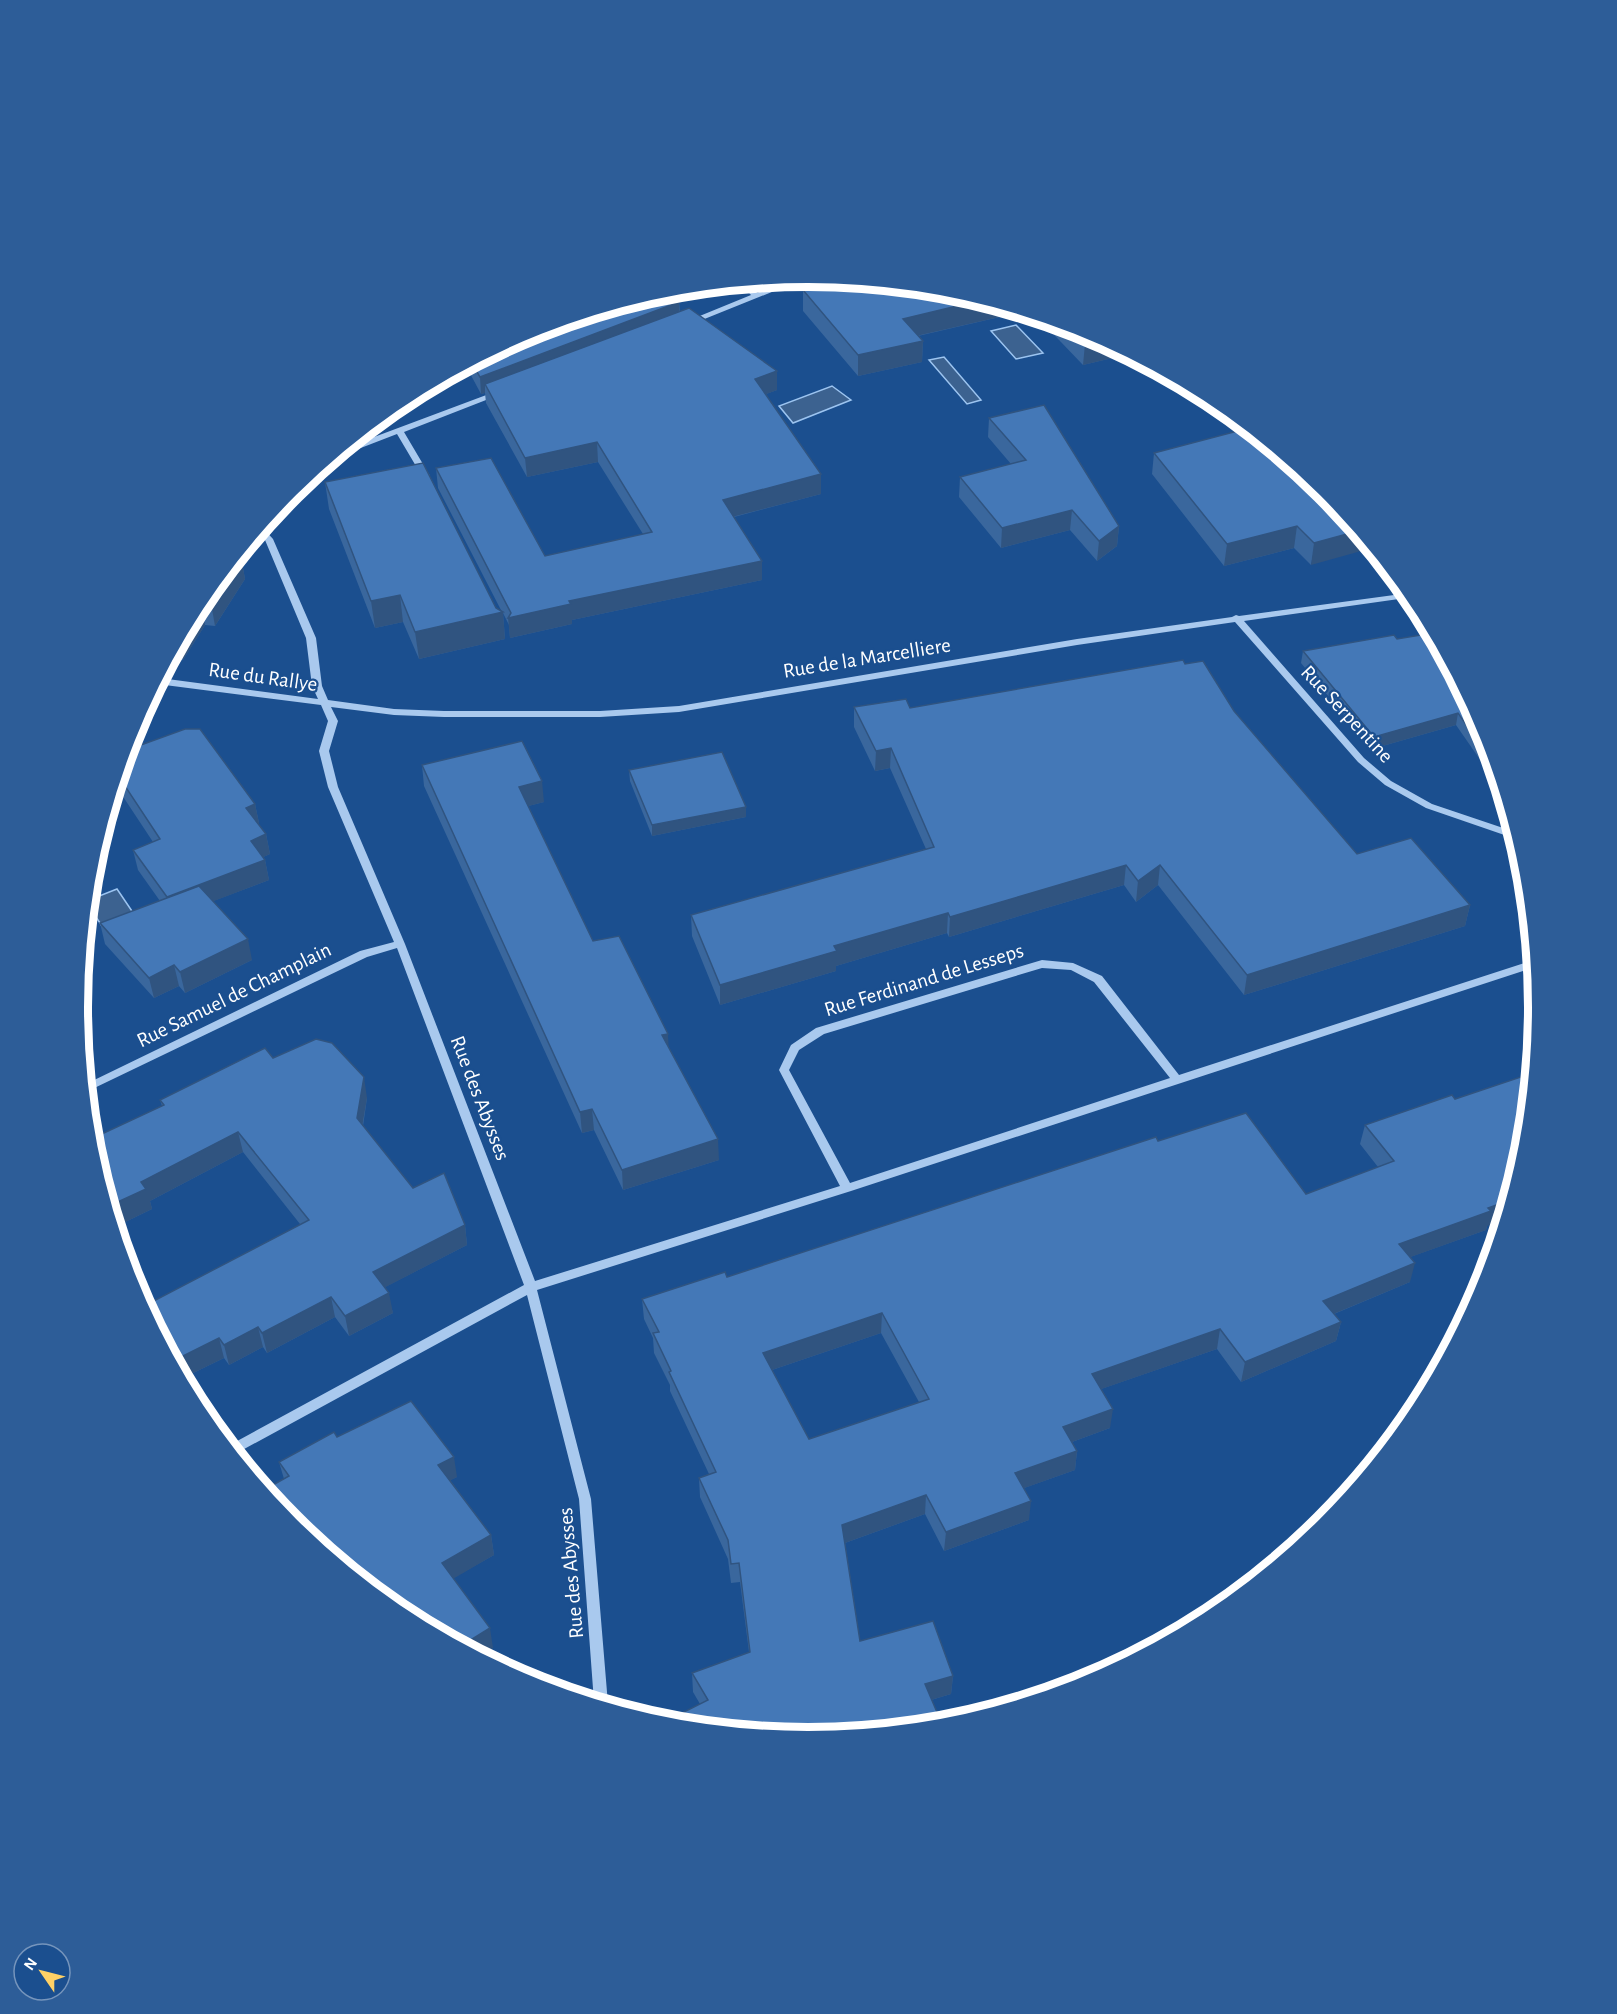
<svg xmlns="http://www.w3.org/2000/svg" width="1617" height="2014" font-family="'Alegreya Sans',sans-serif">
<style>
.water{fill:#3c6290;stroke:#9cc4f0;stroke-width:1.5}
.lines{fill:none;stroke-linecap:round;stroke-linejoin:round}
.minor{fill:#a9c9ee;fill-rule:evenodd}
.wall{fill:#3a679d;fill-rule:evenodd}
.shaded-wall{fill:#305480}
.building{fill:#4478b7;stroke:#305480;stroke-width:1.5;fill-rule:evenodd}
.labels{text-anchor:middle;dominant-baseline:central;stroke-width:4.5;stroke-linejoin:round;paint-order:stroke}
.street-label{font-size:21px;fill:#fff;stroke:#1b4f8f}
.rim{fill:none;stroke:#fff;stroke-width:8}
</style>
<rect width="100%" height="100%" fill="#1b4f8f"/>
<g class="water">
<path d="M1016,325L1043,353L1016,359L991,331Z"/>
<path d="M944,357L981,400L967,404L929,360Z"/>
<path d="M832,386L851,400L793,423L779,406Z"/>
<path d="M117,889L140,923L108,935L88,905L89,900Z"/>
</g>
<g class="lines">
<g class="minor">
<path d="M809,277L692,324H686L685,322L751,295L740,283L748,282L757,293L796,278Z"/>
<path d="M497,391H500L504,393L404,432L430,476L429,478H423L397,434L340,456H334L342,449Z"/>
<path d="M262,527L273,539L316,638L322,686L328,700L394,709L444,711H600L679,706L1077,639L1232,617L1236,615L1239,616L1409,593L1413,597L1244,621L1364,758L1391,781L1432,804L1515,832L1516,839L1426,808L1385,785L1358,762L1235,622L1077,645L679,712L600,717H444L394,715L331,707L338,721L329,751L338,787L405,944L535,1281L840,1186L779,1070L791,1045L816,1028L1042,960L1073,963L1102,976L1179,1075L1534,960L1535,967L851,1191L537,1290L591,1499L608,1704L607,1706L594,1702L579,1499L527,1295L235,1454L228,1446L524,1285L397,948L367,957L86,1092V1084L360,951L394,942L328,787L319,751L328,721L321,705L157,684L160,678L318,699L312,686L306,638L265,540L258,532ZM1042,968L1071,970L1094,982L1170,1078L850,1183L789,1070L799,1050L824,1034Z"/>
</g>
</g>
<g class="wall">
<path d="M803,290L951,291L1021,312L918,336L923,341L922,362L858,376L803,311Z"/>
<path d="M679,302L680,311L777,390L766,394L821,494L734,517L762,561V580L572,620V624L510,638L509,625L503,613L505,639L419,659L403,622L375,628L329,509L325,482L502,612L438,488L436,468L545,556L643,534L598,462L527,477L486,403L485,393L481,394L466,366L529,332Z"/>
<path d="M1037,317L1088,332L1129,354L1083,365Z"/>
<path d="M989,418L1119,526L1117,546L1097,561L1070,530L1001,548L959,497L960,477L1011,464L988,437Z"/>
<path d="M1154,453L1325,491L1311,565L1294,548L1224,566L1152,474Z"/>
<path d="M242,562L245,579L215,626L205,625L183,660L171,658L201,601Z"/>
<path d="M1397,639L1484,728L1501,787H1499L1456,725L1372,749L1301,663L1303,651Z"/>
<path d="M1185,664L1234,711L1357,854L1470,905L1465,926L1244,995L1158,885L1136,902L1124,885L949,937L947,933L836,966V971L720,1005L692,936L691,915L926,849L890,768L875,771L854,727V707L910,708Z"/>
<path d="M127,750L255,804L259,823L258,824L266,834L270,854L263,857L265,860L269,880L213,901L252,960L185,993L179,986L154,998L105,944L100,923L160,901L138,870L133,850L153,842L116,786Z"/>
<path d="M422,765L544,802L528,806L593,941L668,1034V1046L719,1160L623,1190L594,1130L582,1133L424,786Z"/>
<path d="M629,770L746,817L652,836L630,781Z"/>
<path d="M273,1058L367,1098L363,1126L413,1188L465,1225L467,1245L385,1287L393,1313L349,1336L335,1317L267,1353L263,1347L229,1365L224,1358L183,1378L300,1224L243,1152L150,1201L152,1209L115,1227L162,1106L160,1100Z"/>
<path d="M1365,1125L1487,1226L1486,1230L1410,1257V1282L1334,1314L1341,1322L1336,1341L1241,1382L1217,1349L1101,1389L1110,1428L1072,1442L1077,1451L1075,1470L1024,1488L1029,1520L944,1551L925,1514L845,1543L860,1641L953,1676L951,1694L808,1737L669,1724L668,1720L700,1704L693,1692L692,1673L749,1652L740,1582L731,1583L728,1559L700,1497L699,1478L709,1474L670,1391V1385L654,1353L653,1338L644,1319L642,1299L727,1277L1158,1141L1306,1194L1378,1167L1360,1144ZM881,1333L919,1402L809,1439L772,1370Z"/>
<path d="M337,1437L457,1477L450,1480L491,1535L494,1555L453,1578L493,1648L284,1479L279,1462Z"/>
<path d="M1340,1505L1326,1523L1328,1511Z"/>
</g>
<g class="shaded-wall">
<path d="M982,300L1021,312L903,339V319Z"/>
<path d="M679,302L680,319L485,384V393L481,394L480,377Z"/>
<path d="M1103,340L1129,354L1083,365L1085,344Z"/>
<path d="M923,341L922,362L858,376V355Z"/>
<path d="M777,371V390L756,398L755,379Z"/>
<path d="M597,442L598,462L527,477L525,458Z"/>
<path d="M821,474V494L724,519L723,500Z"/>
<path d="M1072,510L1070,530L1001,548L1002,528Z"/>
<path d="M1119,526L1117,546L1097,561L1099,541Z"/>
<path d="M1297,526L1294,548L1224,566L1227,544Z"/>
<path d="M1358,531L1372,548L1311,565L1314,543Z"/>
<path d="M762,561V580L572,620V624L510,638L508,618L569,601Z"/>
<path d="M242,562L245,579L215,626L212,609Z"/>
<path d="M400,595L403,622L375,628L371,601Z"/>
<path d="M202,608L205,625L183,660L180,643Z"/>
<path d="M503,612L505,639L419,659L415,632Z"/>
<path d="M1458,713L1456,725L1372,749L1374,737Z"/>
<path d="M891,748L890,768L875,771L876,751Z"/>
<path d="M542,781L544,802L521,808L519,787Z"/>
<path d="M255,804L259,823L250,827L246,808Z"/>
<path d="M746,807V817L652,836V825Z"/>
<path d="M266,834L270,854L255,861L251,841Z"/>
<path d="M265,860L269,880L172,917L167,897Z"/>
<path d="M1126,865L1124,885L949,937L950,917Z"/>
<path d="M1160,865L1158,885L1136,902L1138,881Z"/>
<path d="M1470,905L1465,926L1244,995L1247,975Z"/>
<path d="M948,913L947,933L836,966V971L720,1005V985L834,946Z"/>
<path d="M248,939L252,960L185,993L180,972Z"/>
<path d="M174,965L179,986L154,998L149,978Z"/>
<path d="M668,1034L669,1054L662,1035Z"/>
<path d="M364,1077L367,1098L360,1139L357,1118Z"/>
<path d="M592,1109L594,1130L582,1133L580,1112Z"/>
<path d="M238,1132L243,1152L150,1201L152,1209L115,1227L109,1206L141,1182Z"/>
<path d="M718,1139L719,1160L623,1190L622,1170Z"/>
<path d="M1510,1200L1504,1220L1487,1226L1486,1230L1394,1263L1399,1244L1488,1208Z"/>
<path d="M465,1225L467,1245L376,1292L373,1272Z"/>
<path d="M1415,1263L1410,1282L1319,1320L1323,1301Z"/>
<path d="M389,1293L393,1313L349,1336L345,1316Z"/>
<path d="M331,1297L335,1317L267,1353L262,1333Z"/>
<path d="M882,1313L881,1333L763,1373V1353Z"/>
<path d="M1341,1322L1336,1341L1241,1382L1245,1362Z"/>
<path d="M258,1327L263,1347L229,1365L224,1345Z"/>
<path d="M1220,1329L1217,1349L1090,1393L1092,1374Z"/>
<path d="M219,1338L224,1358L183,1378L173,1361Z"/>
<path d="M1113,1409L1110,1428L1061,1446L1063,1427Z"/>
<path d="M1077,1451L1075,1470L1013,1492L1015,1473Z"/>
<path d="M454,1457L457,1477L442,1485L438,1465Z"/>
<path d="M926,1495L925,1514L842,1544V1525Z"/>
<path d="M1031,1501L1029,1520L944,1551L946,1532Z"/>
<path d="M491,1535L494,1555L446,1583L442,1563Z"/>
<path d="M490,1628L493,1648L480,1656L461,1646Z"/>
<path d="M953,1676L951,1694L924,1702L925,1684Z"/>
</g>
<g class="building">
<path d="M848,280L951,291L982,300L903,319L923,341L858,355L803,290Z"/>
<path d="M664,291L679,302L480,377L472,363L529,332Z"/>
<path d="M689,308L777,371L755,379L821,474L723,500L762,561L569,601L571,604L508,618L511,613L436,468L491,458L545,556L652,532L597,442L525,458L485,384Z"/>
<path d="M1067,326L1088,332L1103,340L1085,344Z"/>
<path d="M1044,405L1119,526L1099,541L1072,510L1002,528L960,477L1026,460L989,418Z"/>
<path d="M1249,428L1325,491L1358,531L1314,543L1297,526L1227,544L1154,453Z"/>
<path d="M423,463L496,608L503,612L415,632L400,595L371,601L325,482Z"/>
<path d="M234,561L242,562L212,609L202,608L180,643H179L201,601Z"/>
<path d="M1433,633L1484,728L1494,764L1458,713L1374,737L1303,651L1394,635L1397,639Z"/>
<path d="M1183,660L1185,664L1203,661L1234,711L1357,854L1411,838L1470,905L1247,975L1160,865L1138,881L1126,865L950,917L948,913L834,946L837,951L720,985L691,915L934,847L891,748L876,751L854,707L906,699L910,708Z"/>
<path d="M185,729H200L255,804L246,808L266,834L251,841L265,860L167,897L133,850L160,839L119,777L127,750Z"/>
<path d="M522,741L542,781L519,787L593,941L619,936L668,1034L662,1035L718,1139L622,1170L592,1109L580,1112L422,765Z"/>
<path d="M722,752L746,807L652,825L629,770Z"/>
<path d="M199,886L248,939L180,972L174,965L149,978L100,923Z"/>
<path d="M316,1039L332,1043L364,1077L357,1118L413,1188L444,1173L465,1225L373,1272L389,1293L345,1316L331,1297L262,1333L258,1327L224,1345L219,1338L173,1361L144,1306L309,1220L238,1132L141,1182L146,1189L109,1206L92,1149L91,1139L164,1105L160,1100L265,1048L273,1058Z"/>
<path d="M1533,1073L1525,1150L1510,1200L1488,1208L1491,1211L1399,1244L1415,1263L1323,1301L1341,1322L1245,1362L1220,1329L1092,1374L1113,1409L1063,1427L1077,1451L1015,1473L1031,1501L946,1532L926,1495L842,1525L860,1641L933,1621L953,1676L925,1684L942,1724L808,1737L670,1724L668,1720L708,1700L692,1673L750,1652L739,1563L731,1564L728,1540L699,1478L716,1472L669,1372L671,1371L653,1333L659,1332L642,1299L725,1272L727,1277L1156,1137L1158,1141L1246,1113L1306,1194L1394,1161L1365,1125L1452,1095L1455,1099ZM882,1313L929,1399L809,1439L763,1353Z"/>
<path d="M411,1401L454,1457L438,1465L491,1535L442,1563L490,1628L461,1646L402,1614L292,1523L264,1490L289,1476L279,1462L334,1432L337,1437Z"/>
<path d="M1340,1505L1332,1515L1328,1511Z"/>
</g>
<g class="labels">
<g class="street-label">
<text transform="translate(867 658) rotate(-9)">Rue de la Marcelliere</text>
<text transform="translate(263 677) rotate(8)">Rue du Rallye</text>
<text transform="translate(1347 714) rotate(47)">Rue Serpentine</text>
<text transform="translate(924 980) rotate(-17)">Rue Ferdinand de Lesseps</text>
<text transform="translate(234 995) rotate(-26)">Rue Samuel de Champlain</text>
<text transform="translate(480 1098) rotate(69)">Rue des Abysses</text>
<text transform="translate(571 1573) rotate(-95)">Rue des Abysses</text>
</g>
</g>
<path d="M0 0H1617V2014H0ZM88 1007a720 720 0 1 1 1440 0a720 720 0 1 1-1440 0Z" fill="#2d5d98" fill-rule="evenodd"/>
<path class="rim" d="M88 1007a720 720 0 1 1 1440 0a720 720 0 1 1-1440 0Z"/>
<g transform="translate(42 1972) rotate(305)"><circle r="28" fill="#1b4f8f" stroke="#7695bc" stroke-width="1.5"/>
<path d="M0-4.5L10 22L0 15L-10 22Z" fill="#ffd166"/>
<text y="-9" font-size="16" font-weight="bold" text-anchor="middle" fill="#ffffff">N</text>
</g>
</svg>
